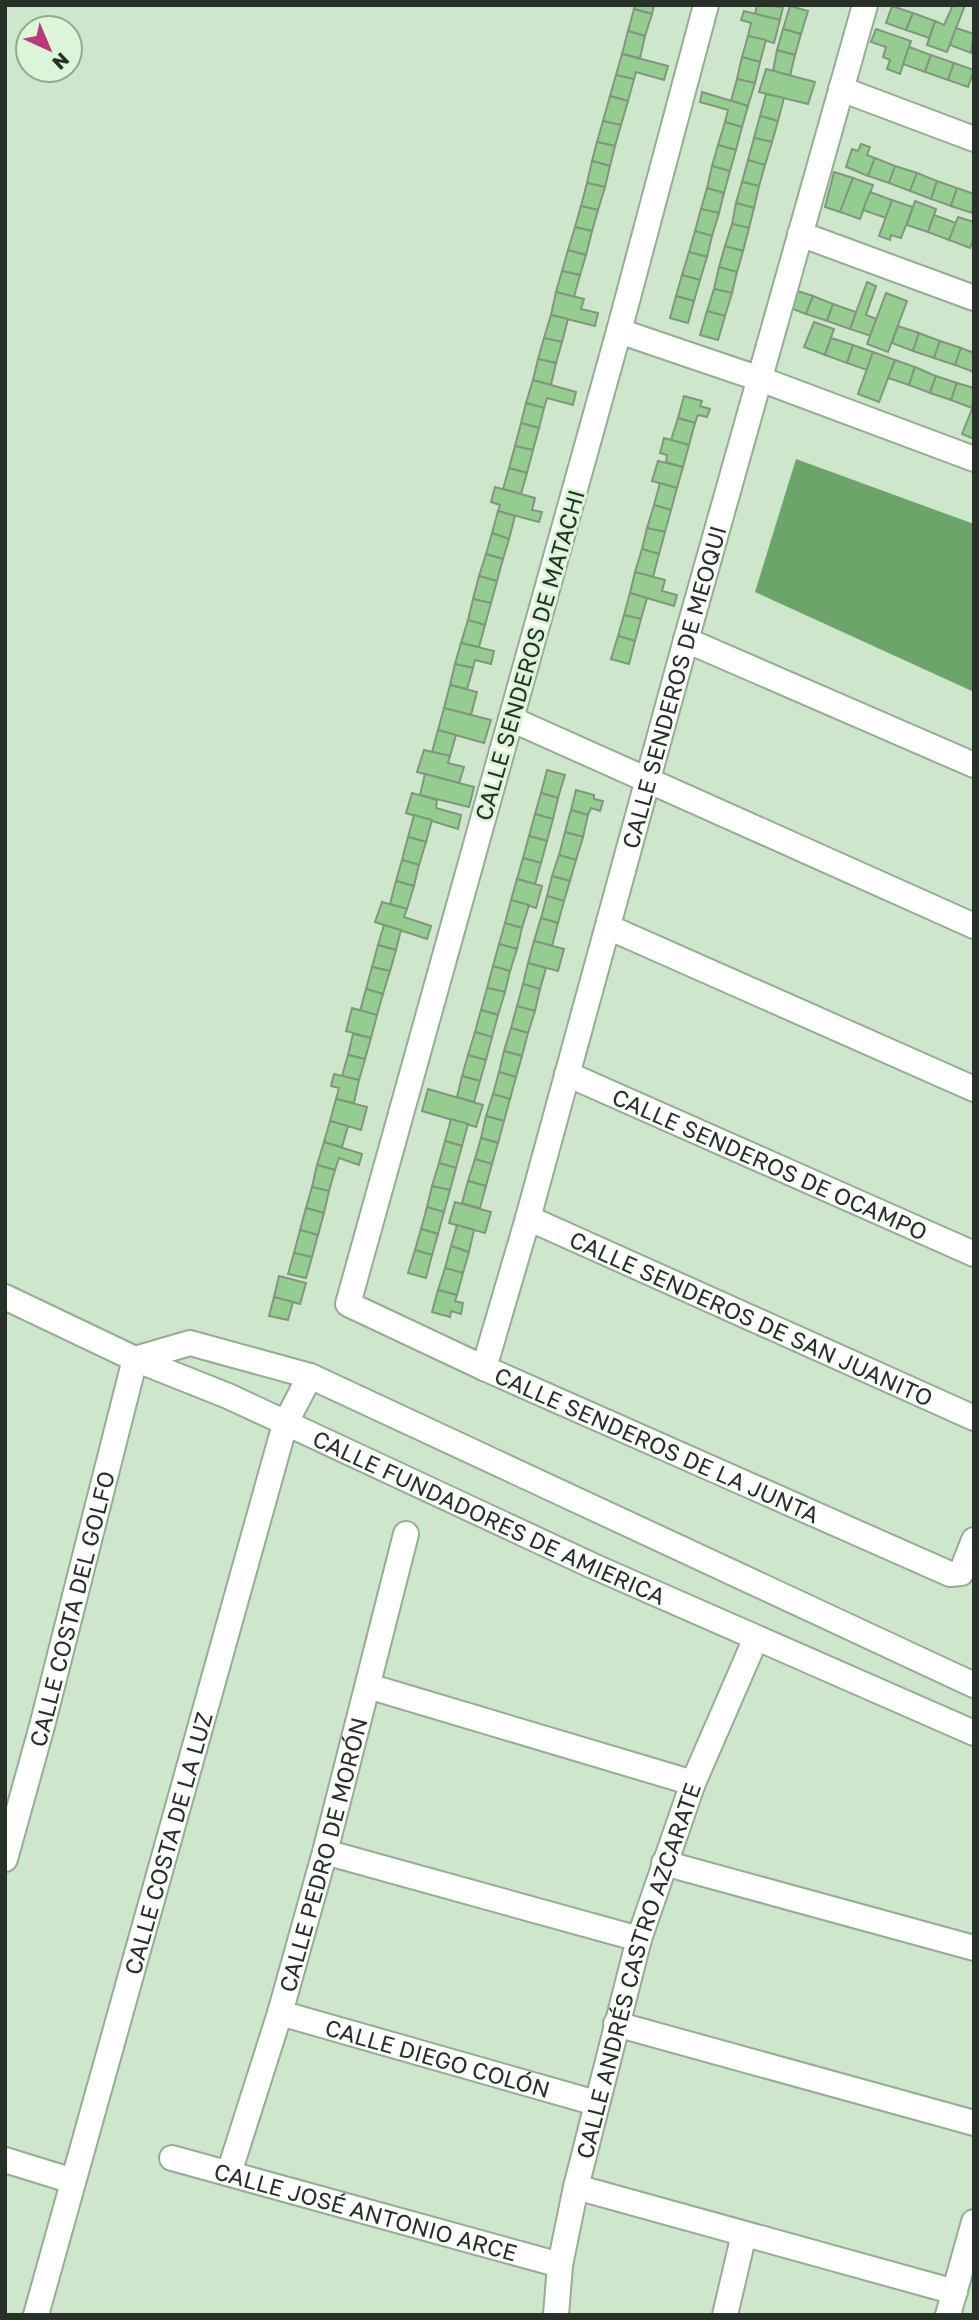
<svg xmlns="http://www.w3.org/2000/svg" width="979" height="2320" font-family="'Golos Text',sans-serif">
<style>
.water{fill:#6da46a}
.building{fill:#95cd91;stroke:#80977e;stroke-width:2}
.lines{fill:none;stroke-linecap:round;stroke-linejoin:round}
.street-casing{stroke:#95ad93;stroke-width:28}
.street{stroke:#fff;stroke-width:24}
.labels{text-anchor:middle;dominant-baseline:central;stroke-width:6;stroke-linejoin:round;paint-order:stroke}
.street-label{font-size:23px;fill:#283127;stroke:#dbf5d9}
</style>
<rect width="100%" height="100%" fill="#cee7cc"/>
<path class="water" d="M796,459L974,524V692L755,592Z"/>
<g class="building">
<path d="M635,5H654L652,14L634,9Z"/>
<path d="M757,5L783,7L780,20L755,14Z"/>
<path d="M953,5H965L947,52L927,45L935,21L944,25Z"/>
<path d="M790,6L808,11L801,34L783,29Z"/>
<path d="M892,6L913,13L906,30L886,23Z"/>
<path d="M634,9L652,14L645,36L628,31Z"/>
<path d="M744,11L780,20L774,43L748,36L751,23L741,20Z"/>
<path d="M913,13L935,21L929,38L906,30Z"/>
<path d="M956,28L974,34L971,53L950,45Z"/>
<path d="M783,29L801,34L795,55L777,50Z"/>
<path d="M876,29L911,41L900,74L887,69L890,60L883,57L886,47L871,42Z"/>
<path d="M628,31L645,36L640,58L622,54Z"/>
<path d="M748,36L766,40L760,62L742,57Z"/>
<path d="M909,47L931,55L925,72L903,64Z"/>
<path d="M777,50L795,55L790,76L773,71Z"/>
<path d="M622,54L668,66L664,80L636,72L634,79L616,75Z"/>
<path d="M931,55L954,63L948,80L925,72Z"/>
<path d="M742,57L760,62L755,83L737,79Z"/>
<path d="M954,63L974,70L968,87L948,80Z"/>
<path d="M766,69L815,82L808,104L759,92Z"/>
<path d="M616,75L634,79L628,101L610,96Z"/>
<path d="M737,79L755,83L748,106L731,101Z"/>
<path d="M702,92L748,106L742,127L725,122L728,110L700,102Z"/>
<path d="M766,94L784,98L778,121L760,116Z"/>
<path d="M610,96L628,101L621,125L603,121Z"/>
<path d="M760,116L778,121L772,142L754,138Z"/>
<path d="M603,121L621,125L615,146L597,142Z"/>
<path d="M725,122L742,127L736,150L718,145Z"/>
<path d="M754,138L772,142L765,165L748,160Z"/>
<path d="M597,142L615,146L610,166L592,161Z"/>
<path d="M861,144L870,147L867,155L875,158L868,176L846,167L852,149L858,151Z"/>
<path d="M718,145L736,150L730,171L712,166Z"/>
<path d="M875,158L895,166L889,183L868,176Z"/>
<path d="M748,160L765,165L759,186L742,182Z"/>
<path d="M592,161L610,166L605,187L587,183Z"/>
<path d="M712,166L730,171L724,193L707,188Z"/>
<path d="M895,166L917,173L910,191L889,183Z"/>
<path d="M834,172L853,178L840,212L825,207Z"/>
<path d="M917,173L937,181L931,199L910,191Z"/>
<path d="M853,178L873,185L860,219L840,212Z"/>
<path d="M937,181L957,188L951,206L931,199Z"/>
<path d="M742,182L759,186L754,208L736,203Z"/>
<path d="M587,183L605,187L598,210L581,206Z"/>
<path d="M707,188L724,193L719,213L701,209Z"/>
<path d="M957,188L974,194L972,213L951,206Z"/>
<path d="M870,192L892,200L886,218L863,210Z"/>
<path d="M892,200L913,207L901,238L891,235L890,240L879,236Z"/>
<path d="M915,201L936,209L928,232L907,225Z"/>
<path d="M736,203L754,208L749,228L732,224Z"/>
<path d="M581,206L598,210L592,231L575,227Z"/>
<path d="M701,209L719,213L712,236L695,231Z"/>
<path d="M934,215L956,223L949,240L928,232Z"/>
<path d="M958,217L974,222V238L970,248L949,240Z"/>
<path d="M732,224L749,228L743,251L725,246Z"/>
<path d="M575,227L592,231L586,255L568,250Z"/>
<path d="M695,231L712,236L707,257L689,252Z"/>
<path d="M725,246L743,251L737,272L719,267Z"/>
<path d="M568,250L586,255L580,275L562,271Z"/>
<path d="M689,252L707,257L700,280L682,275Z"/>
<path d="M719,267L737,272L732,293L714,289Z"/>
<path d="M562,271L580,275L574,297L556,292Z"/>
<path d="M682,275L700,280L694,301L676,296Z"/>
<path d="M867,282L876,286L866,315L877,319L871,336L850,329Z"/>
<path d="M714,289L732,293L725,316L707,311Z"/>
<path d="M791,289L813,296L806,314L785,306Z"/>
<path d="M556,292L584,299L581,309L598,313L595,326L551,315Z"/>
<path d="M886,293L907,301L888,352L867,344Z"/>
<path d="M676,296L694,301L688,323L670,318Z"/>
<path d="M813,296L833,304L827,321L806,314Z"/>
<path d="M833,304L856,312L850,329L827,321Z"/>
<path d="M707,311L725,316L718,340L700,335Z"/>
<path d="M551,315L568,319L562,342L544,338Z"/>
<path d="M814,322L834,329L825,355L804,347Z"/>
<path d="M898,326L919,333L913,351L892,343Z"/>
<path d="M919,333L940,341L934,358L913,351Z"/>
<path d="M544,338L562,342L556,363L538,359Z"/>
<path d="M831,338L853,345L847,363L825,355Z"/>
<path d="M940,341L961,348L955,365L934,358Z"/>
<path d="M853,345L873,352L867,370L847,363Z"/>
<path d="M961,348L974,353V372L955,365Z"/>
<path d="M873,352L895,360L879,402L858,394Z"/>
<path d="M538,359L556,363L551,385L533,380Z"/>
<path d="M895,360L915,367L909,385L888,378Z"/>
<path d="M915,367L936,376L930,393L909,385Z"/>
<path d="M936,376L957,383L951,400L930,393Z"/>
<path d="M533,380L576,392L573,405L547,398L544,408L526,403Z"/>
<path d="M957,383L974,388L972,408L951,400Z"/>
<path d="M684,396L702,401L700,406L710,409L707,417L698,415L695,423L678,418Z"/>
<path d="M526,403L544,408L539,428L521,423Z"/>
<path d="M974,404V439L962,434Z"/>
<path d="M678,418L695,423L689,445L671,440Z"/>
<path d="M521,423L539,428L533,450L515,446Z"/>
<path d="M664,438L689,445L683,467L666,462L667,455L660,453Z"/>
<path d="M515,446L533,450L527,473L509,468Z"/>
<path d="M658,461L683,467L677,488L652,481Z"/>
<path d="M509,468L527,473L521,494L503,489Z"/>
<path d="M660,483L677,488L671,510L654,505Z"/>
<path d="M495,487L535,498L532,510L542,512L539,522L498,511L500,505L491,502Z"/>
<path d="M654,505L671,510L665,532L647,528Z"/>
<path d="M498,511L515,516L509,539L492,533Z"/>
<path d="M647,528L665,532L659,554L642,549Z"/>
<path d="M492,533L509,539L503,559L486,554Z"/>
<path d="M642,549L659,554L653,577L635,572Z"/>
<path d="M486,554L503,559L497,581L479,576Z"/>
<path d="M635,572L665,580L662,591L677,595L674,606L630,593Z"/>
<path d="M479,576L497,581L491,603L473,599Z"/>
<path d="M630,593L647,598L641,619L624,615Z"/>
<path d="M473,599L491,603L485,625L468,620Z"/>
<path d="M624,615L641,619L635,641L618,636Z"/>
<path d="M468,620L485,625L479,647L461,643Z"/>
<path d="M618,636L635,641L629,664L611,659Z"/>
<path d="M461,643L494,651L491,664L475,660L473,668L455,664Z"/>
<path d="M455,664L473,668L467,689L450,685Z"/>
<path d="M450,685L477,692L471,715L444,708Z"/>
<path d="M444,708L491,720L484,743L438,730Z"/>
<path d="M438,730L456,735L450,756L432,752Z"/>
<path d="M424,750L450,756L448,763L464,767L459,783L417,772Z"/>
<path d="M547,770L565,775L558,798L541,793Z"/>
<path d="M425,774L474,787L469,807L420,795Z"/>
<path d="M576,790L594,795V799L603,801L600,811L591,808L588,815L571,810Z"/>
<path d="M412,793L437,800L436,808L461,815L458,829L406,813Z"/>
<path d="M541,793L558,798L553,819L535,814Z"/>
<path d="M571,810L588,815L583,837L565,832Z"/>
<path d="M535,814L553,819L547,841L529,836Z"/>
<path d="M414,815L432,820L426,842L408,837Z"/>
<path d="M565,832L583,837L576,860L559,855Z"/>
<path d="M529,836L547,841L541,863L523,858Z"/>
<path d="M408,837L426,842L419,865L402,860Z"/>
<path d="M559,855L576,860L570,881L552,876Z"/>
<path d="M523,858L541,863L535,884L517,879Z"/>
<path d="M402,860L419,865L414,886L396,881Z"/>
<path d="M552,876L570,881L564,901L547,896Z"/>
<path d="M517,879L542,886L536,908L511,900Z"/>
<path d="M396,881L414,886L407,909L390,904Z"/>
<path d="M547,896L564,901L558,923L541,918Z"/>
<path d="M511,900L529,905L522,928L505,923Z"/>
<path d="M382,902L407,909L404,917L431,926L427,939L375,922Z"/>
<path d="M541,918L558,923L552,946L534,941Z"/>
<path d="M505,923L522,928L517,949L499,944Z"/>
<path d="M384,925L401,930L396,950L378,945Z"/>
<path d="M534,941L564,949L558,971L528,963Z"/>
<path d="M499,944L517,949L510,971L493,966Z"/>
<path d="M378,945L396,950L390,971L372,967Z"/>
<path d="M528,963L546,968L540,989L523,984Z"/>
<path d="M493,966L510,971L505,992L487,988Z"/>
<path d="M372,967L390,971L383,994L366,989Z"/>
<path d="M523,984L540,989L535,1011L517,1006Z"/>
<path d="M487,988L505,992L498,1015L481,1010Z"/>
<path d="M366,989L383,994L377,1015L360,1011Z"/>
<path d="M517,1006L535,1011L528,1033L511,1028Z"/>
<path d="M352,1008L377,1015L371,1038L346,1031Z"/>
<path d="M481,1010L498,1015L492,1037L475,1032Z"/>
<path d="M511,1028L528,1033L522,1056L504,1051Z"/>
<path d="M475,1032L492,1037L486,1060L468,1055Z"/>
<path d="M353,1034L371,1038L365,1059L348,1055Z"/>
<path d="M504,1051L522,1056L516,1077L499,1072Z"/>
<path d="M348,1055L365,1059L359,1080L342,1076Z"/>
<path d="M468,1055L486,1060L480,1081L462,1076Z"/>
<path d="M499,1072L516,1077L510,1099L493,1094Z"/>
<path d="M334,1074L359,1080L354,1103L336,1099L339,1088L331,1086Z"/>
<path d="M462,1076L480,1081L474,1102L457,1097Z"/>
<path d="M428,1089L483,1105L476,1127L422,1111Z"/>
<path d="M493,1094L510,1099L504,1121L486,1116Z"/>
<path d="M336,1099L367,1107L361,1130L330,1121Z"/>
<path d="M486,1116L504,1121L498,1143L481,1138Z"/>
<path d="M451,1119L468,1124L462,1146L445,1141Z"/>
<path d="M330,1121L348,1126L342,1147L324,1142Z"/>
<path d="M481,1138L498,1143L492,1164L475,1159Z"/>
<path d="M445,1141L462,1146L456,1168L439,1163Z"/>
<path d="M324,1142L362,1154L359,1165L339,1158L335,1170L317,1165Z"/>
<path d="M475,1159L492,1164L486,1186L468,1181Z"/>
<path d="M439,1163L456,1168L450,1190L432,1186Z"/>
<path d="M317,1165L335,1170L329,1191L312,1187Z"/>
<path d="M468,1181L486,1186L480,1208L462,1203Z"/>
<path d="M432,1186L450,1190L444,1212L427,1207Z"/>
<path d="M312,1187L329,1191L324,1213L306,1208Z"/>
<path d="M455,1202L491,1212L485,1233L449,1223Z"/>
<path d="M427,1207L444,1212L438,1234L421,1229Z"/>
<path d="M306,1208L324,1213L318,1235L300,1230Z"/>
<path d="M457,1225L474,1230L469,1252L451,1246Z"/>
<path d="M421,1229L438,1234L432,1255L415,1250Z"/>
<path d="M300,1230L318,1235L312,1257L294,1253Z"/>
<path d="M451,1246L469,1252L463,1273L445,1268Z"/>
<path d="M415,1250L432,1255L426,1278L408,1273Z"/>
<path d="M294,1253L312,1257L306,1278L288,1274Z"/>
<path d="M445,1268L463,1273L457,1295L438,1290Z"/>
<path d="M279,1276L306,1283L300,1304L274,1297Z"/>
<path d="M438,1290L457,1295L455,1301L463,1303L461,1314L451,1311L450,1317L432,1312Z"/>
<path d="M274,1297L293,1302L288,1320L269,1316Z"/>
</g>
<g class="lines">
<g class="street-casing">
<g id="street">
<path id="s1" d="M706,5L619,331L348,1304L484,1368L950,1574L961,1573L974,1540"/>
<path d="M841,89L974,139"/>
<path d="M800,234L974,298"/>
<path d="M619,331L760,379L974,459"/>
<path d="M686,640L974,765"/>
<path d="M511,719L974,926"/>
<path d="M608,927L974,1089"/>
<path id="s2" d="M567,1074L974,1254"/>
<path id="s3" d="M528,1218L974,1418"/>
<path id="s4" d="M5,1297L135,1359L228,1396L593,1566L974,1733"/>
<path id="s5" d="M484,1368L528,1218L686,640L865,5"/>
<path d="M368,1686L693,1783"/>
<path d="M325,1852L639,1939"/>
<path id="s6" d="M5,1859L42,1726L135,1359L190,1343L310,1376L974,1685"/>
<path d="M664,1863L974,1948"/>
<path id="s7" d="M280,2013L596,2103"/>
<path d="M616,2024L974,2123"/>
<path id="s8" d="M172,2158L560,2265"/>
<path d="M5,2160L73,2181"/>
<path id="s9" d="M229,2173L280,2013L325,1852L406,1534"/>
<path d="M576,2187L955,2292"/>
<path id="s10" d="M36,2315L285,1424L310,1376"/>
<path id="s11" d="M556,2315L560,2265L576,2187L639,1939L693,1783L756,1638"/>
<path d="M725,2315L744,2234"/>
<path d="M948,2315L974,2222"/>
</g>
</g>
<use href="#street" class="street"/>
</g>
<g class="labels">
<g class="street-label">
<text transform="translate(529 655) rotate(-74)">CALLE SENDEROS DE MATACHI</text>
<text stroke="none"><textPath href="#s5" startOffset="707">CALLE SENDEROS DE MEOQUI</textPath></text>
<text stroke="none"><textPath href="#s2" startOffset="222">CALLE SENDEROS DE OCAMPO</textPath></text>
<text stroke="none"><textPath href="#s3" startOffset="245">CALLE SENDEROS DE SAN JUANITO</textPath></text>
<text stroke="none"><textPath href="#s1" startOffset="1687">CALLE SENDEROS DE LA JUNTA</textPath></text>
<text stroke="none"><textPath href="#s4" startOffset="532">CALLE FUNDADORES DE AMIERICA</textPath></text>
<text stroke="none"><textPath href="#s6" startOffset="259">CALLE COSTA DEL GOLFO</textPath></text>
<text stroke="none"><textPath href="#s10" startOffset="490">CALLE COSTA DE LA LUZ</textPath></text>
<text stroke="none"><textPath href="#s9" startOffset="332">CALLE PEDRO DE MORÓN</textPath></text>
<text stroke="none"><textPath href="#s11" startOffset="355">CALLE ANDRÉS CASTRO AZCARATE</textPath></text>
<text stroke="none"><textPath href="#s7" startOffset="164">CALLE DIEGO COLÓN</textPath></text>
<text stroke="none"><textPath href="#s8" startOffset="201">CALLE JOSÉ ANTONIO ARCE</textPath></text>
</g>
</g>
<rect width="979" height="2320" fill="none" stroke="#283127" stroke-width="14"/>
<g transform="translate(49 49) rotate(136)"><circle r="33" fill="#dbf5d9" stroke="#93a792" stroke-width="2"/>
<path d="M0-5L12 26L0 18L-12 26Z" fill="#bd3779"/>
<text y="-10" font-size="19" font-weight="bold" text-anchor="middle" fill="#283127">N</text>
</g>
</svg>
